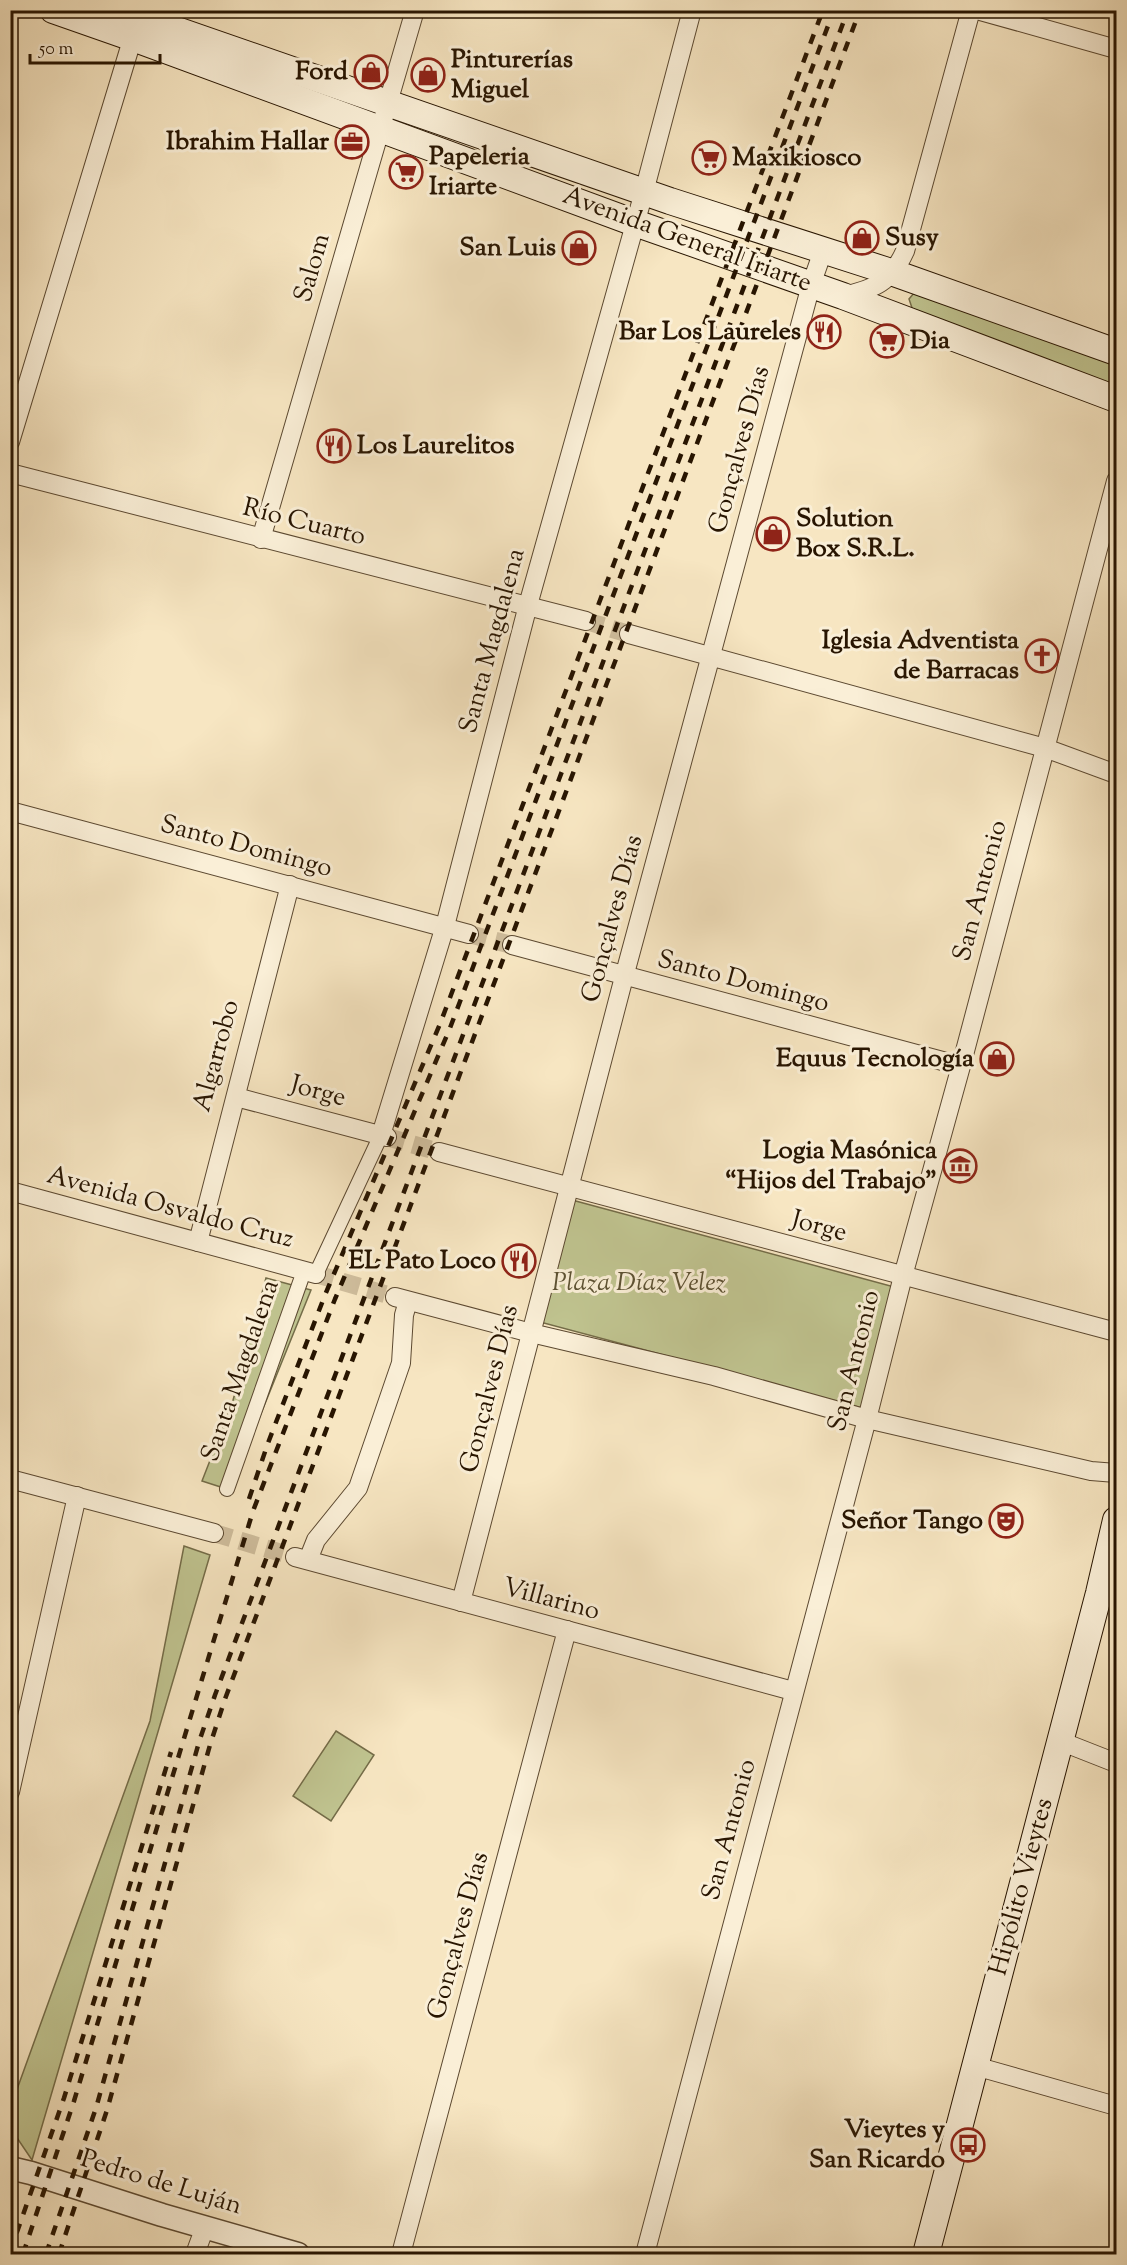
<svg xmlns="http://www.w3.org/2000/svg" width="1127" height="2265" font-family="'Sorts Mill Goudy',serif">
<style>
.green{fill:#c0c490;stroke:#746c48;stroke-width:1.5}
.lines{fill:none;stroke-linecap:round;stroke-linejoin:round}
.minor-tunnel{stroke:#cebc9b;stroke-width:18;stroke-dasharray:18 9;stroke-linecap:butt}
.pedestrian-casing{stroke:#5c4931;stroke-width:16}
.minor-casing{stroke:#5c4931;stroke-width:20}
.tertiary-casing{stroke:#5c4931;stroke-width:25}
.secondary-casing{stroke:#281501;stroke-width:28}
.pedestrian{stroke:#faefd7;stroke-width:14}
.minor{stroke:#faefd7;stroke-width:18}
.tertiary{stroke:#faefd7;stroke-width:22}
.secondary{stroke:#faefd7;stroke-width:26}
.rail{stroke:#281501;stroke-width:4.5;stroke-dasharray:10 10;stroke-linecap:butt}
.labels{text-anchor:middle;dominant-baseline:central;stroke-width:6;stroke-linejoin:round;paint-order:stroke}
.poi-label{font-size:26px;font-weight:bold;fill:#281501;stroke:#faefd7;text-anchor:end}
.street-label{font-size:26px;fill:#281501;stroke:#faefd7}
.park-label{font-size:26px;font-style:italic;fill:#5d5233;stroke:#faefd7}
</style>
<rect width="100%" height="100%" fill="#f7e6c2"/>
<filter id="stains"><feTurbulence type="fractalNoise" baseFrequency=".00333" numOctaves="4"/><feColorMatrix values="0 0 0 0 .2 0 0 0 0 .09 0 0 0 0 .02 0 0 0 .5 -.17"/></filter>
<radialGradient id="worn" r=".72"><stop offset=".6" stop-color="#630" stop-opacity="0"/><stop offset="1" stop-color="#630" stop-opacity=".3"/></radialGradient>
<g class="green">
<path d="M914,293L1116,361V387L913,311L909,299Z"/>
<path d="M572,1200L898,1288L866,1409L540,1322Z"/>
<path d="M266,1278L311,1290L230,1490L202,1481L232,1404Z"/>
<path d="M184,1546L210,1555L32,2160L11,2129V2106L150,1721Z"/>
<path d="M336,1731L374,1755L331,1821L293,1796Z"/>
</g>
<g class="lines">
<g class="minor-tunnel">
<path d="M586,621L629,634"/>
<path d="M469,934L512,945"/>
<path d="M387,1137L439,1152"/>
<path d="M316,1274L395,1297"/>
<path d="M214,1533L295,1557"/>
</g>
<g class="pedestrian-casing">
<g id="pedestrian">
<path d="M316,1274L381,1135"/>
<path d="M227,1489L304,1271"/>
</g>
</g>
<g class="minor-casing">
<g id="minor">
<path d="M977,10L1116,49"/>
<path d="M843,296C875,289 891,282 905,251L971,10"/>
<path d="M10,442L136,27"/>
<path d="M10,473L586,621"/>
<path d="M261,539L415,10"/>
<path d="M629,634L1045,748L1116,774"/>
<path d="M10,811L469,934"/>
<path d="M512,945L961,1066"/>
<path d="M236,1097L387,1137"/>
<path d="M381,1135L445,926L528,605L644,192L692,10"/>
<path d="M439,1152L1116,1332"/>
<path d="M10,1191L316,1274"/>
<path d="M198,1242L290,885"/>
<path d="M395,1297L531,1333L714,1376L867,1419L1091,1471L1116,1473"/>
<path d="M10,1479L214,1533"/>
<path d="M295,1557L793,1691"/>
<path d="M308,1560L316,1540L358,1488L401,1363L404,1315L408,1301"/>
<path d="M461,1602L624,977L811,285L823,251"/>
<path d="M1060,1741L1116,1763"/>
<path d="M10,1792L77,1496"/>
<path d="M975,2066L1116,2106"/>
<path d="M195,2254L205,2227"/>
<path d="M401,2254L567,1630"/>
<path d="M645,2254L867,1419L903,1276L961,1066L1116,481"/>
</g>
</g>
<g class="tertiary-casing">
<path id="tertiary" d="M10,2168L31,2173L162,2215L298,2254"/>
</g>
<g class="secondary-casing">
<g id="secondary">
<path d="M53,10L133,38L635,223L843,296L1116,399"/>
<path d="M119,10L670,201L894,273L1116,352"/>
<path d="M926,2254L1099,1593L1116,1520"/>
</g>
</g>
<use href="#pedestrian" class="pedestrian"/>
<use href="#minor" class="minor"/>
<use href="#tertiary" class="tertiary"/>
<use href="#secondary" class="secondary"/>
<g class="rail">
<path d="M249,1499L268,1443L325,1295L440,1024L823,10"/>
<path d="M10,2252L64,2098L171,1752"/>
<path d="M23,2254L74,2101L253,1511L335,1299L450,1028L834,10"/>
<path d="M46,2254L96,2108L199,1742L215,1695L848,10"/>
<path d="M59,2254L107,2110L210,1745L225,1699L860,10"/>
</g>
</g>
<defs>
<g id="shop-ring" transform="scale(1.725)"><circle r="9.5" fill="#faefd7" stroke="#8f2418" stroke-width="1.5"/><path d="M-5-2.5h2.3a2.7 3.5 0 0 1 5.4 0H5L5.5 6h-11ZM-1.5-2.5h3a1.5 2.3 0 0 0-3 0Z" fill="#8f2418"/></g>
<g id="office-ring" transform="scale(1.725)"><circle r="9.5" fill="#faefd7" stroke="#8f2418" stroke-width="1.5"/><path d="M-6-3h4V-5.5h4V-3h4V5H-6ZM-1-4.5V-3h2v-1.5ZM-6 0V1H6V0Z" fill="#8f2418"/></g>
<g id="supermarket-ring" transform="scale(1.725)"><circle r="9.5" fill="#faefd7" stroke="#8f2418" stroke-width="1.5"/><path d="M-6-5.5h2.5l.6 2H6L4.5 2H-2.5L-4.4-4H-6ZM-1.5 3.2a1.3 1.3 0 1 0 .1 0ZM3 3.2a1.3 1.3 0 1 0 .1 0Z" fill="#8f2418"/></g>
<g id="restaurant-ring" transform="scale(1.725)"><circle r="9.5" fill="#faefd7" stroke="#8f2418" stroke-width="1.5"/><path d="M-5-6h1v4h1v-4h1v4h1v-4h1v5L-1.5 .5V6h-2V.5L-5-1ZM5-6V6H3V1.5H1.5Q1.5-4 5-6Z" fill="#8f2418"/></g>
<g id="church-ring" transform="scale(1.725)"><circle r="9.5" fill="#faefd7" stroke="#8f2418" stroke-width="1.5"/><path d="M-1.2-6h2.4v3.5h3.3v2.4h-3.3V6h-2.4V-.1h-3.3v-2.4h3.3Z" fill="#8f2418"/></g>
<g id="museum-ring" transform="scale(1.725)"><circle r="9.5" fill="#faefd7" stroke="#8f2418" stroke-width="1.5"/><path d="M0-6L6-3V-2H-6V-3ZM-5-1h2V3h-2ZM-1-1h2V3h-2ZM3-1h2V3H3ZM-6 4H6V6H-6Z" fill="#8f2418"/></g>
<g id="theatre-ring" transform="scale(1.725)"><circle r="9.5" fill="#faefd7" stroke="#8f2418" stroke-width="1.5"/><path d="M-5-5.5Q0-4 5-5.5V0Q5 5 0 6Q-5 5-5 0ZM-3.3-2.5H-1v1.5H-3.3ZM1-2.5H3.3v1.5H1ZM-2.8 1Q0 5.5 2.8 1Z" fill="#8f2418"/></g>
<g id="bus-ring" transform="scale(1.725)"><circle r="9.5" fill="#faefd7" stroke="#8f2418" stroke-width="1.5"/><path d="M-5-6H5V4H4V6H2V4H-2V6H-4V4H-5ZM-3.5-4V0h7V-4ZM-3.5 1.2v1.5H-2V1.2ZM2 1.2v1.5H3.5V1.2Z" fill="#8f2418"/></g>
</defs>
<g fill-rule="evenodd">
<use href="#shop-ring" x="371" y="72"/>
<use href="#shop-ring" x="428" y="75"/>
<use href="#office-ring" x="352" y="142"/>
<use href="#supermarket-ring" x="709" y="158"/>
<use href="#supermarket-ring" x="406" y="172"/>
<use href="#shop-ring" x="862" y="238"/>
<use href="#shop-ring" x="579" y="248"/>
<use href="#restaurant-ring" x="824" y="332"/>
<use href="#supermarket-ring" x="887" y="341"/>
<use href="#restaurant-ring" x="334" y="446"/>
<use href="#shop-ring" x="773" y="534"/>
<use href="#church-ring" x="1042" y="656"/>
<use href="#shop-ring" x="997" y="1059"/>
<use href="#museum-ring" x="960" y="1166"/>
<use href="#restaurant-ring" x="519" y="1261"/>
<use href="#theatre-ring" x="1006" y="1521"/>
<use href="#bus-ring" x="968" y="2145"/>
</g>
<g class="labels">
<g class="poi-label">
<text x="451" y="60" text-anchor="start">Pinturerías<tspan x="451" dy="30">Miguel</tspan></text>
<text x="348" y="72">Ford</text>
<text x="329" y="142">Ibrahim Hallar</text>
<text x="429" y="157" text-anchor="start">Papeleria<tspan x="429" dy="30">Iriarte</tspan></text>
<text x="732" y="158" text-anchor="start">Maxikiosco</text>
<text x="885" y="238" text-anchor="start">Susy</text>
<text x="556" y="248">San Luis</text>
<text x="801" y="332">Bar Los Laureles</text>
<text x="910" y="341" text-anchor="start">Dia</text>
<text x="357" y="446" text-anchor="start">Los Laurelitos</text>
<text x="796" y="519" text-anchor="start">Solution<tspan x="796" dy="30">Box S.R.L.</tspan></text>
<text x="1019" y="641">Iglesia Adventista<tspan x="1019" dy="30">de Barracas</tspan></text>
<text x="974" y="1059">Equus Tecnología</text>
<text x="937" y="1151">Logia Masónica<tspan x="937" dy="30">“Hijos del Trabajo”</tspan></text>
<text x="496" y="1261">EL Pato Loco</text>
<text x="983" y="1521">Señor Tango</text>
<text x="945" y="2130">Vieytes y<tspan x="945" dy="30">San Ricardo</tspan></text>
</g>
<g class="street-label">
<text transform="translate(687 240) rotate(20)">Avenida General Iriarte</text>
<text transform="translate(313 268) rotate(-74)">Salom</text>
<text transform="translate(740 450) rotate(-75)">Gonçalves Días</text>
<text transform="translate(304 523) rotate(14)">Río Cuarto</text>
<text transform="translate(493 641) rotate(-75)">Santa Magdalena</text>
<text transform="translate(246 847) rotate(15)">Santo Domingo</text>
<text transform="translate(981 891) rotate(-75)">San Antonio</text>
<text transform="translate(613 919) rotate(-75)">Gonçalves Días</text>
<text transform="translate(743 982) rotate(15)">Santo Domingo</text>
<text transform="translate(217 1056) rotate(-75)">Algarrobo</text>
<text transform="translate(318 1092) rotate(15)">Jorge</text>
<text transform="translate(170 1208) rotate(15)">Avenida Osvaldo Cruz</text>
<text transform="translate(819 1227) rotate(15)">Jorge</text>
<text transform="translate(855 1361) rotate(-76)">San Antonio</text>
<text transform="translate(241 1371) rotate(-71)">Santa Magdalena</text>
<text transform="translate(490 1389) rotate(-76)">Gonçalves Días</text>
<text transform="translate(551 1600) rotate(15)">Villarino</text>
<text transform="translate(730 1830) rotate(-75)">San Antonio</text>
<text transform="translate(1022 1887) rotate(-75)">Hipólito Vieytes</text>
<text transform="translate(459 1936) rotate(-75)">Gonçalves Días</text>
<text transform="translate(161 2183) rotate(17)">Pedro de Luján</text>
</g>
<g class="park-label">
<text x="639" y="1283">Plaza Díaz Velez</text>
</g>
</g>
<rect width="1127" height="2265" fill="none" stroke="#f7e6c2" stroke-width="36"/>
<rect x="12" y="12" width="1103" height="2241" fill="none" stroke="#281501" stroke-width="3"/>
<rect x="18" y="18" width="1091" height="2229" fill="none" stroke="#281501" stroke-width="1.5"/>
<path d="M30 54v9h130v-9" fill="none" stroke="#281501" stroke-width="3"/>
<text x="39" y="54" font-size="18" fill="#281501" stroke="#faefd7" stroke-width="4.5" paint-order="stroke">50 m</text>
<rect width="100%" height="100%" filter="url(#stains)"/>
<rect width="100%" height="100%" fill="url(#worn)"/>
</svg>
